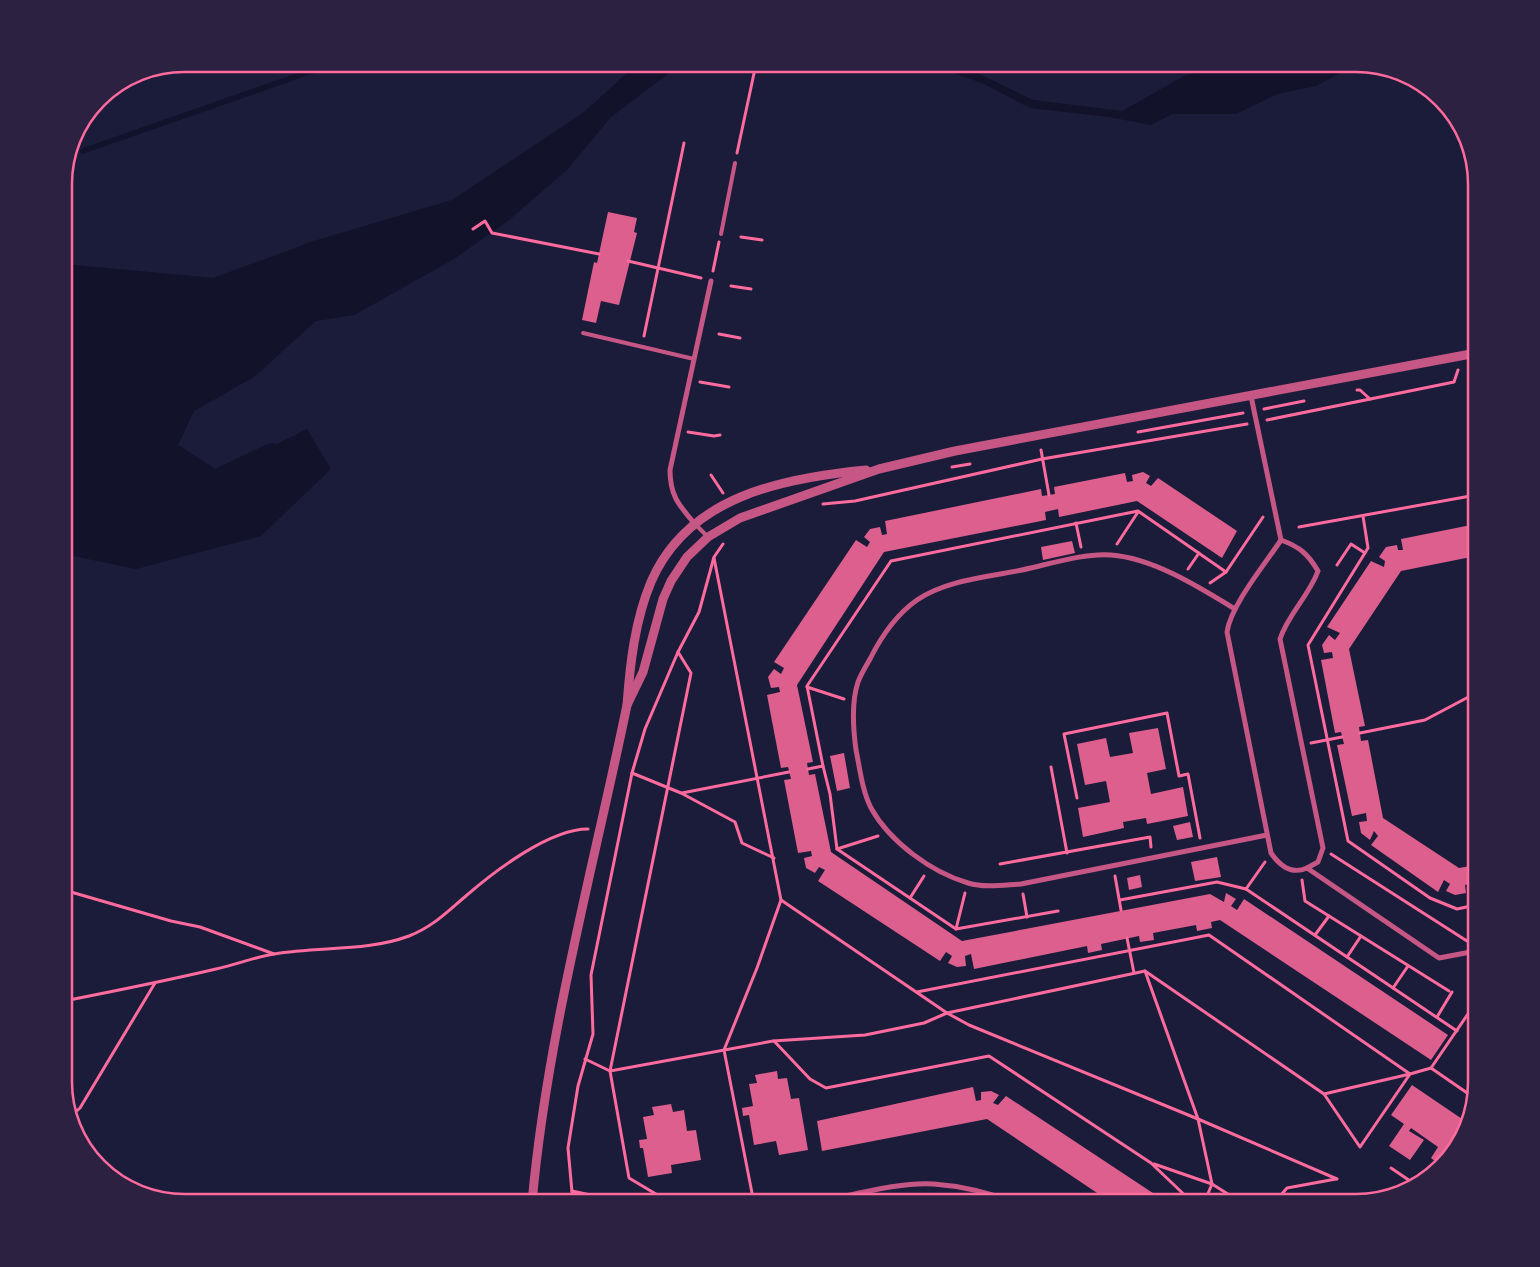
<svg xmlns="http://www.w3.org/2000/svg" width="1540" height="1267" font-family="'Libre Baskerville',serif">
<style>
.water{fill:#12122b}
.lines{fill:none;stroke-linecap:round;stroke-linejoin:round}
.stream{stroke:#12122b;stroke-width:5.5}
.building{fill:#dd5f8e}
.path{stroke:#ff6b9d;stroke-width:3}
.service{stroke:#c65784;stroke-width:4}
.minor{stroke:#c65784;stroke-width:5}
.tertiary{stroke:#c65784;stroke-width:9}
.rim{fill:none;stroke:#ff6b9d;stroke-width:2.5}
</style>
<rect width="100%" height="100%" fill="#1b1b3a"/>
<g class="water">
<path d="M637,64H681L611,117L567,170L509,220L454,259L354,315L316,321L254,377L194,411L178,445L215,469L270,443L277,444L307,429L331,469L261,536L136,569L64,554V264L213,278L314,241L452,200L584,112Z"/>
<path d="M930,64H950L973,71L1033,100L1122,111L1186,75L1255,64H1356L1316,86L1277,94L1236,114H1172L1151,125L1109,117L1030,108L984,84Z"/>
</g>
<g class="lines">
<path class="stream" d="M83,151L309,72L341,64"/>
</g>
<g class="building">
<path d="M608,212L637,218L634,232L637,233L619,305L601,301L596,323L582,320L594,262L597,263Z"/>
<path d="M1143,472L1150,476L1146,483L1151,486L1158,478L1237,531L1222,558L1137,501L1059,517L1058,509L1045,512L1046,520L884,552L797,685L813,762L807,763L809,775L815,774L831,852L962,941L1210,894L1224,902L1226,893L1236,899L1231,906L1237,910L1244,899L1448,1035L1431,1060L1220,920L1211,922L1212,928L1197,931L1196,925L1153,933L1154,940L1140,942L1139,936L1101,944L1102,950L1088,953L1087,946L974,969L971,954L965,956L966,966L957,967L948,963L952,956L946,952L940,961L818,881L825,870L819,867L815,873L806,868L804,858L812,856L811,851L798,853L784,780L791,779L788,767L781,768L767,695L780,692L779,687L771,688L768,677L774,669L781,674L784,668L774,662L856,540L867,547L870,542L864,537L870,529L880,527L882,535L887,534L885,521L1041,489L1042,496L1049,495L1055,494L1054,487L1125,473L1127,482L1133,481L1132,475Z"/>
<path d="M1476,524V556L1401,571L1349,649L1365,726L1359,727L1361,741L1368,740L1383,818L1459,868L1476,865V896L1472,897L1469,884L1465,885L1466,893L1455,895L1446,891L1450,884L1444,880L1438,892L1371,845L1378,836L1374,831L1370,840L1361,833L1359,822L1367,821L1366,813L1352,816L1337,745L1344,744L1341,732L1335,733L1321,660L1333,658L1332,652L1324,653L1322,645L1329,635L1335,640L1340,633L1327,627L1371,561L1384,567L1385,561L1379,557L1386,547L1397,545L1398,550H1403L1401,539Z"/>
<path d="M1072,541L1075,553L1043,560L1041,547Z"/>
<path d="M1158,728L1166,769L1147,773L1151,794L1183,787L1188,816L1147,824L1146,818L1123,822L1124,828L1083,837L1078,808L1110,802L1106,781L1085,785L1077,744L1106,738L1110,757L1133,753L1129,733Z"/>
<path d="M844,753L850,788L837,791L830,756Z"/>
<path d="M1190,822L1193,837L1177,840L1173,826Z"/>
<path d="M1217,857L1221,877L1195,881L1191,862Z"/>
<path d="M1140,875L1142,887L1129,890L1127,878Z"/>
<path d="M777,1071L778,1079L787,1078L791,1099L799,1098L808,1150L779,1155L776,1141L754,1145L749,1115L743,1116L742,1108L753,1106L749,1084L757,1083L755,1075Z"/>
<path d="M1412,1085L1468,1123L1446,1162L1441,1166L1431,1158L1438,1147L1411,1128L1409,1131L1424,1140L1410,1160L1389,1146L1404,1124L1391,1115Z"/>
<path d="M973,1087L976,1101L981,1100V1092L991,1091L999,1095L993,1103L998,1105L1006,1096L1168,1203H1112L987,1119L822,1151L817,1121Z"/>
<path d="M671,1104L673,1112L684,1110L687,1131L696,1130L701,1160L671,1165L672,1173L648,1177L643,1148H640L639,1140L647,1139L643,1117L654,1115L652,1107Z"/>
</g>
<g class="lines">
<g class="path">
<path d="M737,153L756,64"/>
<path d="M473,229L485,221L492,233L599,254"/>
<path d="M741,237L762,240"/>
<path d="M628,261L701,278"/>
<path d="M713,271L719,242"/>
<path d="M731,286L751,289"/>
<path d="M719,334L740,338"/>
<path d="M644,336L684,143"/>
<path d="M700,382L729,387"/>
<path d="M1357,390H1360L1370,399"/>
<path d="M1264,409L1304,401"/>
<path d="M1267,420L1454,382L1458,370"/>
<path d="M688,432L714,436L720,435"/>
<path d="M1138,432L1243,413"/>
<path d="M1041,450L1049,495"/>
<path d="M952,467L970,464"/>
<path d="M711,475L723,493"/>
<path d="M823,504L855,501L1042,459L1247,424"/>
<path d="M1363,516L1368,548L1308,645L1348,841L1430,898L1457,909L1476,905"/>
<path d="M1076,523L1081,547"/>
<path d="M1299,527L1476,495"/>
<path d="M1117,544L1138,512"/>
<path d="M714,558L781,900L947,1013L969,1025L1198,1119L1337,1179"/>
<path d="M1337,565L1351,544L1365,553"/>
<path d="M1188,569L1199,553"/>
<path d="M1210,583L1226,572L1263,517"/>
<path d="M807,687L844,699"/>
<path d="M1360,733L1425,720L1476,693"/>
<path d="M1311,743L1342,737"/>
<path d="M823,766L807,686L891,561L1138,511L1226,572"/>
<path d="M1051,767L1067,853"/>
<path d="M808,769L823,766L830,794L837,849L956,929L1058,911"/>
<path d="M632,773L681,793L735,822L742,843L774,858"/>
<path d="M682,793L789,772"/>
<path d="M1077,798L1064,734L1167,713L1179,776L1188,774L1200,838"/>
<path d="M837,849L878,836"/>
<path d="M1331,854L1467,941"/>
<path d="M1000,864L1150,837L1151,847"/>
<path d="M1115,876L1121,910"/>
<path d="M1302,880L1305,901L1449,991"/>
<path d="M1246,889L1265,862"/>
<path d="M64,890L171,921L200,927L274,954"/>
<path d="M1023,894L1027,917"/>
<path d="M910,898L924,876"/>
<path d="M1120,900L1217,882L1246,889L1457,1031"/>
<path d="M1471,906L1476,928"/>
<path d="M956,929L965,893"/>
<path d="M1315,935L1329,916"/>
<path d="M1127,938L1134,973"/>
<path d="M1347,957L1361,936"/>
<path d="M1145,971L1198,1119L1212,1184L1204,1203"/>
<path d="M1393,988L1408,966"/>
<path d="M917,992L1209,935L1410,1074L1324,1094"/>
<path d="M64,1001C115,991 165,981 216,969C235,965 255,957 274,954C319,946 366,952 409,936C434,926 448,911 467,895C496,870 550,829 588,829"/>
<path d="M1437,1017L1452,992"/>
<path d="M774,1041L810,1079L826,1088L989,1056L1151,1163L1193,1203"/>
<path d="M585,1059L610,1071L773,1041L865,1035L924,1023L947,1013L1145,971L1324,1094L1360,1147L1410,1074L1431,1068L1470,1011"/>
<path d="M1431,1068L1473,1097"/>
<path d="M71,1116L80,1108L155,983"/>
<path d="M1154,1164L1212,1184L1242,1203"/>
<path d="M1391,1168L1416,1185"/>
<path d="M572,1191L627,1203"/>
<path d="M752,1193L724,1050L757,968L781,900"/>
<path d="M1367,1200H1368"/>
<path d="M573,1203L568,1148L578,1086L593,1034L591,975L632,773L645,729L678,652L699,612L714,557L723,544"/>
<path d="M671,1203L629,1178L610,1071L691,673L678,652"/>
<path d="M1274,1203L1287,1188L1336,1179"/>
</g>
<g class="service">
<path d="M721,234L735,163"/>
<path d="M583,333L694,359"/>
<path d="M695,524L708,537"/>
<path d="M1476,1002V1003"/>
</g>
<g class="minor">
<path d="M1251,396L1281,540C1265,564 1231,605 1227,632L1271,853C1280,866 1291,875 1307,868L1439,958L1476,951"/>
<path d="M694,523C678,504 670,495 670,470L711,281"/>
<path d="M1281,540C1300,547 1308,554 1318,571C1309,596 1288,614 1280,639L1323,848L1318,862L1307,868"/>
<path d="M1235,609C1199,587 1153,558 1111,555C1083,553 1050,564 1022,570C988,577 946,580 917,600C897,614 881,637 870,659C866,666 861,674 858,682C851,703 853,728 856,750C860,769 862,790 871,808C890,842 931,872 968,883C985,888 1003,885 1021,884L1267,835"/>
<path d="M812,1203C846,1197 901,1181 934,1184C962,1186 990,1193 1016,1203"/>
</g>
<g class="tertiary">
<path d="M627,705L643,672L663,599L671,581L687,557L708,537L740,518L879,469L955,451L1476,353"/>
<path d="M532,1203C547,1035 593,870 627,705C630,664 635,620 651,582C688,496 783,478 866,470"/>
</g>
</g>
<path d="M0 0H1540V1267H0ZM184 72H1356A112 112 0 0 1 1468 184V1082A112 112 0 0 1 1356 1194H184A112 112 0 0 1 72 1082V184A112 112 0 0 1 184 72Z" fill="#2d2142" fill-rule="evenodd"/>
<path class="rim" d="M184 72H1356A112 112 0 0 1 1468 184V1082A112 112 0 0 1 1356 1194H184A112 112 0 0 1 72 1082V184A112 112 0 0 1 184 72Z"/>
</svg>
